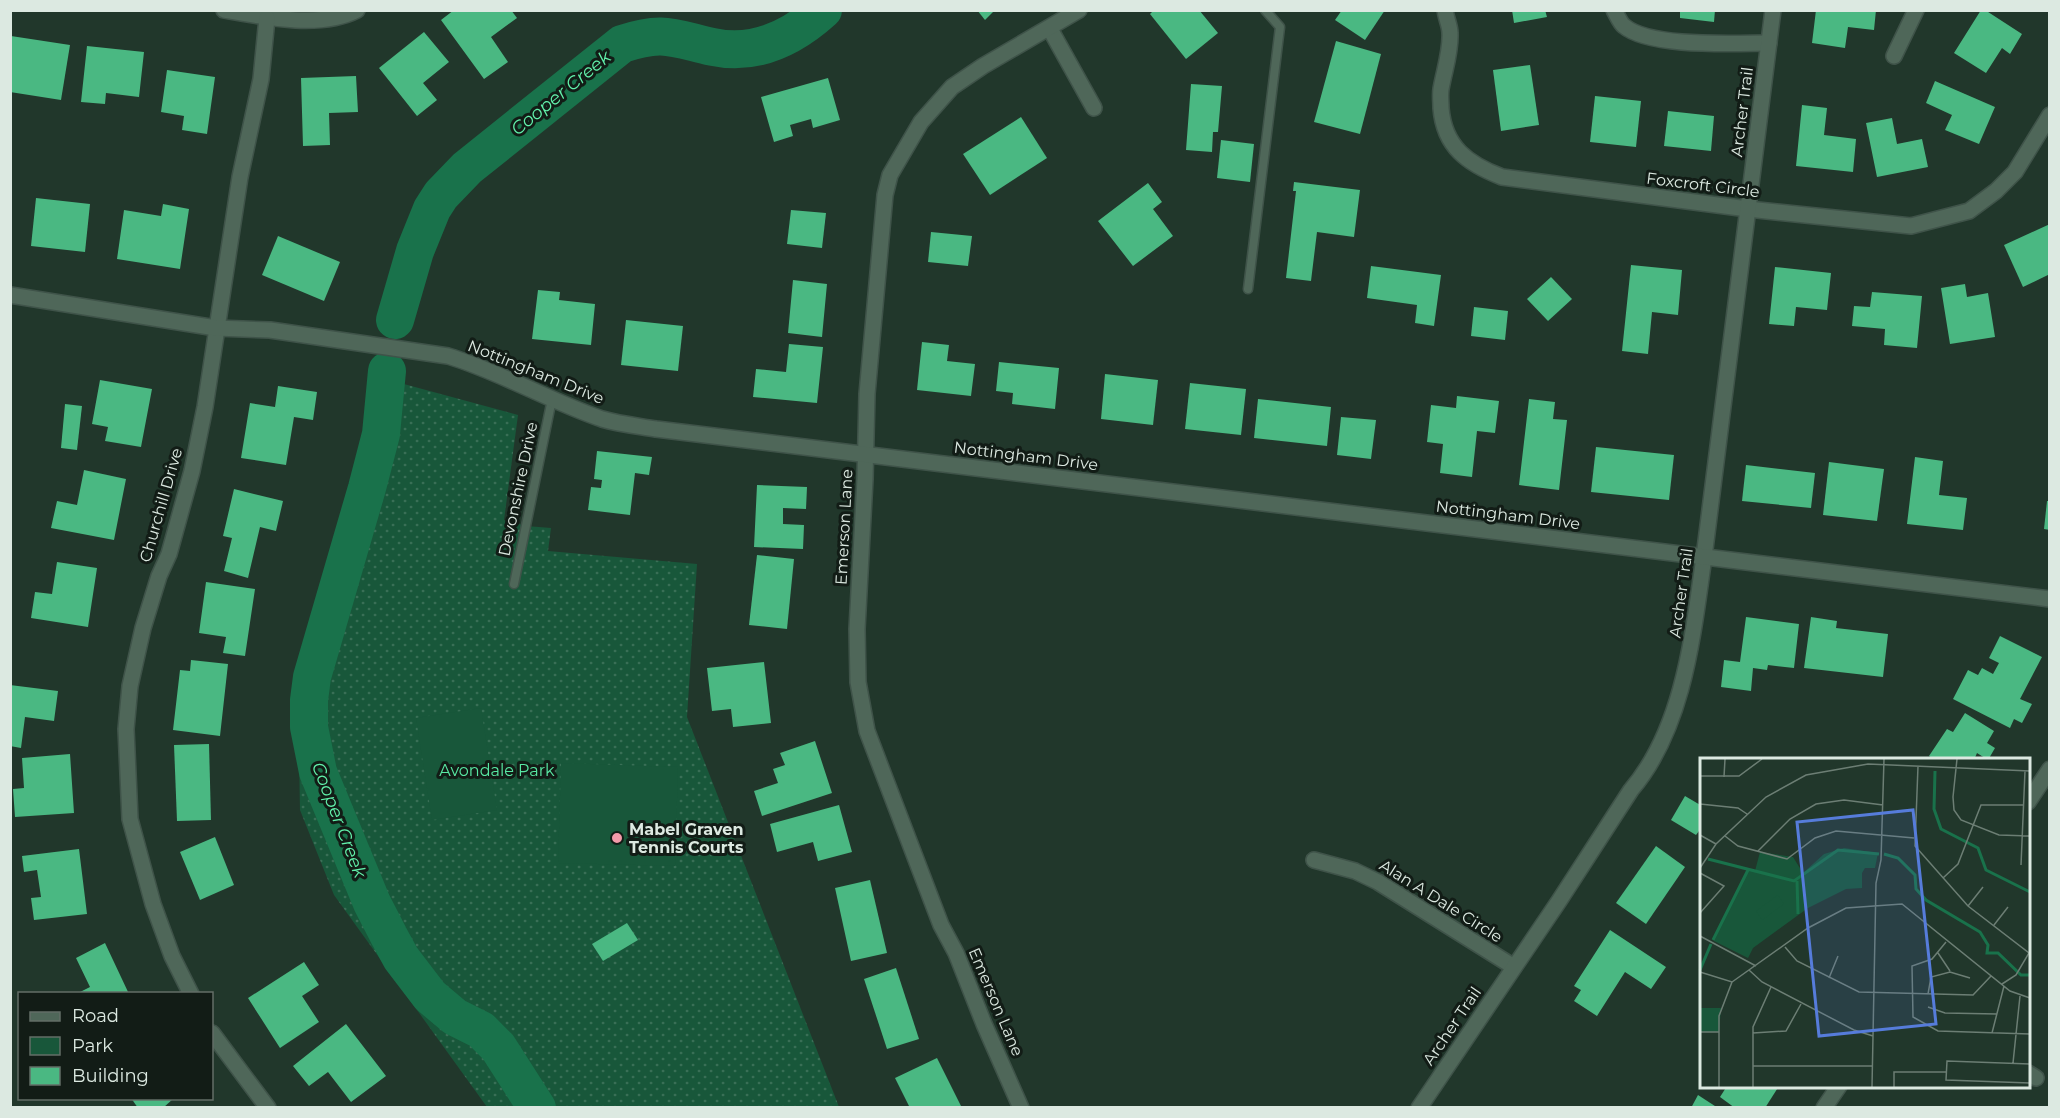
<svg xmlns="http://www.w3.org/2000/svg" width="2060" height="1118" font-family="Montserrat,sans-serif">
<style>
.green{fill:url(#green-dots)}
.pitch{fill:#18573a}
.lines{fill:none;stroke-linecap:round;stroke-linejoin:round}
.river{stroke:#19724b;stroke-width:38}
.building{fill:#4ab882}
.service-casing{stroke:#3f5349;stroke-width:11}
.minor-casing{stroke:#3f5349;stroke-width:18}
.tertiary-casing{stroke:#3f5349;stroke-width:18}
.service{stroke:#4f6759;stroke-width:8}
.minor{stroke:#4f6759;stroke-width:15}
.tertiary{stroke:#4f6759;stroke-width:15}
.poi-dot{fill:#f39aa9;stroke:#121c16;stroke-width:2}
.labels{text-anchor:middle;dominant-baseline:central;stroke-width:6;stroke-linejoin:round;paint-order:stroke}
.street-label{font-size:16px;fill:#dce9e1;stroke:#121c16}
.park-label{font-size:16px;fill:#58e8a3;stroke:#121c16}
.poi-label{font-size:16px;font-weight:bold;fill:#dce9e1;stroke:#121c16;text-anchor:start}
.water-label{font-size:18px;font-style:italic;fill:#62f1ab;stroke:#121c16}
.inset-river{fill:none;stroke:#19724b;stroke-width:3}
.inset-road{fill:none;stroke:#6c7e74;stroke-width:1.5}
.view{fill:#567cdb;fill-opacity:0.15;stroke:#567cdb;stroke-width:3}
.inset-edge{fill:none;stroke:#dce9e1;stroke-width:3}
</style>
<defs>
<pattern id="green-dots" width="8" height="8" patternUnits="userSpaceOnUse" patternTransform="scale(1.5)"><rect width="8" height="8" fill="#18573a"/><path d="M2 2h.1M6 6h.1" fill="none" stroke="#396f56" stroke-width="1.8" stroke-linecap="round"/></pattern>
</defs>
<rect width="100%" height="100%" fill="#21372b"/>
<path class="green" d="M378,377L518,415L504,520L526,526L551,528L548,551L697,564L687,717L839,1107H487L334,895L300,810L298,695Z"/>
<g class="pitch">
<path d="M481,708L497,810L432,820L416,718Z"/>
<path d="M561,763L678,767L675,866L558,863Z"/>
</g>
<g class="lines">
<g class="river">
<path d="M395,320L415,251L432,209L441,195L467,168L622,44C663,30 673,38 713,47C755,56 792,38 823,10"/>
<path d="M387,371L381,434L367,488L312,677L309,700V727L318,772L372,903L389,936L401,958L430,996L455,1017L481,1030L498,1047L537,1108"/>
</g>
</g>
<g class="building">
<path d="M454,10H511L517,18L491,37L508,62L484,79L441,20Z"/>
<path d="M977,10H995L985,20Z"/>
<path d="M1154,10H1199L1218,33L1186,59L1150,14Z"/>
<path d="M1342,10H1385L1365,40L1335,20Z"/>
<path d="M1512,10H1545L1547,17L1514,23Z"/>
<path d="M1680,10H1715L1714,22L1680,18Z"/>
<path d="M1816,10H1876L1874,30L1848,27L1845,48L1812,43Z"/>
<path d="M1981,10H1985L2022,34L2010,54L2002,48L1986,73L1954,53Z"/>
<path d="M424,32L449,62L423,83L437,100L417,116L379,68Z"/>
<path d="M11,36L70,45L61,100L10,92Z"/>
<path d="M1336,41L1381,54L1360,134L1314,122Z"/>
<path d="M87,46L144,52L139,97L106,93L105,104L81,102Z"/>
<path d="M1530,65L1539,125L1501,131L1493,70Z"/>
<path d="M167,70L215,77L207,134L182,130L184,116L161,112Z"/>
<path d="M356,76L358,112L329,113L330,145L303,146L301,78Z"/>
<path d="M828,78L840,120L813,128L811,119L790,125L793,136L774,142L761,97Z"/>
<path d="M1935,81L1995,107L1979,144L1945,130L1952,115L1926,103Z"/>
<path d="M1191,84L1222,86L1218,132H1213L1212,152L1186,150Z"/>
<path d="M1595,96L1641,101L1636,147L1590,142Z"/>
<path d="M1802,105L1827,108L1824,135L1856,139L1853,172L1796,166Z"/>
<path d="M1668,111L1714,116L1711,151L1664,146Z"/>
<path d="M1021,117L1047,158L990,195L963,154Z"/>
<path d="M1892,118L1897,144L1922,139L1928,167L1877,177L1866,123Z"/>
<path d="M1221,140L1254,144L1250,182L1217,178Z"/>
<path d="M1294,182L1360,190L1354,237L1317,232L1311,281L1286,278L1296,191H1293Z"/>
<path d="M1148,183L1162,202L1153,209L1173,236L1133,266L1098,221Z"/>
<path d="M36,198L90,204L85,252L31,246Z"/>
<path d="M163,204L189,209L180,269L117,259L124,210L161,216Z"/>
<path d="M791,210L826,213L822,248L787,244Z"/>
<path d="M2050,224V274L2023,287L2004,245Z"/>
<path d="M931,232L972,236L968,266L928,262Z"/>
<path d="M278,236L340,262L324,301L262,275Z"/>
<path d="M1631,265L1682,270L1678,315L1652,312L1648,354L1622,351Z"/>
<path d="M1371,266L1441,275L1434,326L1415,323L1417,305L1367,298Z"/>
<path d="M1775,267L1831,273L1827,310L1796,307L1794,326L1769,324Z"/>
<path d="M1551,277L1572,299L1548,321L1527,299Z"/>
<path d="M793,280L827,284L822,337L788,333Z"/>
<path d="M1965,284L1967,297L1988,293L1995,337L1950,344L1941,288Z"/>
<path d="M538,290L560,292L559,300L595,304L591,345L532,339Z"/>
<path d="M1872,292L1922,296L1917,348L1884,345L1885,329L1852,326L1854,306L1870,307Z"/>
<path d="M1474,307L1508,311L1505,340L1471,336Z"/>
<path d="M626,320L683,326L678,371L621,365Z"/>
<path d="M922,342L949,345L947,361L975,364L971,396L917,390Z"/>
<path d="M789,344L823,347L817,403L753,397L756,369L786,372Z"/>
<path d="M999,362L1059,368L1055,409L1012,404L1013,393L996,391Z"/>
<path d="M1105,374L1158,380L1153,425L1101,419Z"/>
<path d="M100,380L152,389L141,447L105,441L108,427L92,424Z"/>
<path d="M1190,383L1246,389L1241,435L1185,429Z"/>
<path d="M278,386L317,392L313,420L294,417L286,465L241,458L250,403L275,407Z"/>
<path d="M1457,396L1499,401L1495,433L1477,431L1472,477L1440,473L1443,444L1427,442L1431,405L1456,408Z"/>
<path d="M1258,399L1331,407L1327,446L1254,438Z"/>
<path d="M1529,399L1555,402L1553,419L1567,420L1559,490L1519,485Z"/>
<path d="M65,404L82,406L77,450L61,448Z"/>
<path d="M1341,417L1376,420L1371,459L1337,455Z"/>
<path d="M1596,447L1674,455L1669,500L1591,492Z"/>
<path d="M597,451L652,457L649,475L635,473L630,515L588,510L591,487L601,488L602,480L594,479Z"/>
<path d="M1915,457L1943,461L1939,495L1967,498L1963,530L1907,524Z"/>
<path d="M1829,462L1884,469L1877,521L1823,515Z"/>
<path d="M1746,465L1815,473L1811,508L1742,501Z"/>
<path d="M84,470L126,479L114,540L51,528L57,501L77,505Z"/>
<path d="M757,485L807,487L806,509L783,508V524L804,525L803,549L754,547Z"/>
<path d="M234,489L283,501L276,531L260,527L248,578L224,571L232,538L223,536Z"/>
<path d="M2047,501H2050V530L2044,529Z"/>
<path d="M757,555L794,559L787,629L749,625Z"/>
<path d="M57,562L97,568L88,627L31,618L35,592L52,594Z"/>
<path d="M206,582L255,589L245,656L223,653L226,637L199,633Z"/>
<path d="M1746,617L1799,624L1794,668L1768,665L1767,670L1753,668L1751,691L1721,687L1724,660L1740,662Z"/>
<path d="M1811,617L1837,621L1836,628L1888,634L1883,677L1804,668Z"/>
<path d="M2000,636L2042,657L2020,699L2032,704L2022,723L2014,719L2010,728L1953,699L1968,670L1978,675L1982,668L1993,674L1999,663L1989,658Z"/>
<path d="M191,660L228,664L220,736L173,730L180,670L190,671Z"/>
<path d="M764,662L771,723L733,727L731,709L712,711L707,668Z"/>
<path d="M10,685L58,691L54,721L25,717L21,748L10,746Z"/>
<path d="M1965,713L1994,731L1987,743L1995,748L1988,760L1977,753L1974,760H1934L1929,756L1947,729L1953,732Z"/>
<path d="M815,741L832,793L762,816L754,791L778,783L773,769L785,765L780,753Z"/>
<path d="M209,744L211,820L177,821L174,745Z"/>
<path d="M70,754L74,813L15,817L13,789L24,788L22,758Z"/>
<path d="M1685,796L1702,806V827L1696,835L1671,820Z"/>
<path d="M839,805L852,852L818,861L813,842L777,852L770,824Z"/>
<path d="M215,837L234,885L200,900L180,852Z"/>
<path d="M1656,846L1685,867L1646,924L1616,903Z"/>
<path d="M79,849L87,914L34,920L31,898L41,897L37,870L24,872L22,856Z"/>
<path d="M870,880L887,953L851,961L835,888Z"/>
<path d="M627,923L638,940L603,961L592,944Z"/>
<path d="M1610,930L1666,967L1651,989L1625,972L1597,1016L1574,1001L1581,990L1574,986Z"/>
<path d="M105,943L129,994H76L90,987L76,958Z"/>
<path d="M304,962L319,985L302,996L319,1022L280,1048L248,998Z"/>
<path d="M896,968L919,1039L887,1049L864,979Z"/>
<path d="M346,1024L386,1076L351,1102L328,1072L309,1086L293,1066Z"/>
<path d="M937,1058L962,1108H910L895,1078Z"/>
<path d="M1727,1086H1779L1765,1108H1735L1720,1097Z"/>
<path d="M1698,1095L1718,1108H1691Z"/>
<path d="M131,1098H174L163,1108H138Z"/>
</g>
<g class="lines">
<g class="service-casing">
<g id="service">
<path d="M1248,289L1280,27L1265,10"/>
<path d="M514,584L552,399"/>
</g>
</g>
<g class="minor-casing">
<g id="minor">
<path d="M224,10C263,17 321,29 357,10"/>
<path d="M1445,10C1446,18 1450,26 1450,33C1451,52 1444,71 1441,89C1440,95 1441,102 1441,108C1444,147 1468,164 1502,177L1748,209L1911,226L1969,211L1996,191L2015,172L2050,115"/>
<path d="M1614,10C1617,15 1620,23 1624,26C1650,48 1735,43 1769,43"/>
<path d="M1050,29L1094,108"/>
<path d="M1894,56L1916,10"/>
<path d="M2028,802L2050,769"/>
<path d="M1314,860L1355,871L1378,882L1514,967"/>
<path d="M191,994L172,956L153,904L130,819L126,729L130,686L143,628L159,576L169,554L192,471L205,407L240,177L261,79L267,18"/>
<path d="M212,1033L268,1108"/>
<path d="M2028,1073L2036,1078"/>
<path d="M1021,1108L984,1024L956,953L941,925L867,731L858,682L857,629L865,479L867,394L885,195L890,175L921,122L952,87L983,66L1079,10"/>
<path d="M1419,1108L1559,901L1631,790C1684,728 1693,634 1704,557L1773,10"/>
<path d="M1824,1108L1839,1086"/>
</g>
</g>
<g class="tertiary-casing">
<path id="tertiary" d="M10,295L216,328L270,330L448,356C501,372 549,401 602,419C619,424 638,426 656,429L2050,599"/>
</g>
<use href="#service" class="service"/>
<use href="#minor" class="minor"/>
<use href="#tertiary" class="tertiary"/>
</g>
<circle class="poi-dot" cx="617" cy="838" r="6"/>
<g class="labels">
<g class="street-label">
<text transform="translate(1742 112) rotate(-83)">Archer Trail</text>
<text transform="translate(1703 185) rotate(7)">Foxcroft Circle</text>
<text transform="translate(536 372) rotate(22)">Nottingham Drive</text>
<text transform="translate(1026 456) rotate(7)">Nottingham Drive</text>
<text transform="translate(518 489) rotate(-78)">Devonshire Drive</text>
<text transform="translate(161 505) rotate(-74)">Churchill Drive</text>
<text transform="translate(1508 515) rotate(7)">Nottingham Drive</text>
<text transform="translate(844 527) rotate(-87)">Emerson Lane</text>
<text transform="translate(1681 593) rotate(-82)">Archer Trail</text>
<text transform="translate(1441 901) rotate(32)">Alan A Dale Circle</text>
<text transform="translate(996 1002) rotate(67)">Emerson Lane</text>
<text transform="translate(1452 1026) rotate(-56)">Archer Trail</text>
</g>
<g class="park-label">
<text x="497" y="770">Avondale Park</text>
</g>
<g class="poi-label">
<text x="629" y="829">Mabel Graven<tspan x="629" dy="18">Tennis Courts</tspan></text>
</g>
<g class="water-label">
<text transform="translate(561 93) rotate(-39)">Cooper Creek</text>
<text transform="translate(339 820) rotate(69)">Cooper Creek</text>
</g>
</g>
<g transform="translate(1700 758)">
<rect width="330" height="330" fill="#21372b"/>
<path d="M144,90L178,95L175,110H165L162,115V130L146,131L108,150L53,190L48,200L14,183L49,112L55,113L60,94L93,99L103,115L124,96ZM0,250H21L19,274H0Z" fill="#18573a"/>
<path d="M78,137L84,146L62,162L56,153Z" fill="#18573a"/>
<path class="inset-river" d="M235,13L234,51L241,71L278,90L286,112L330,134M184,96L198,100L215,117L216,131L226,142L280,174L288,187L287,195H298L321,217H330M8,101L94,123L138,92L179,96M97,123L98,156M13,182L48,112M0,212L11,186"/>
<path class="inset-road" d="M257,1L253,39L254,52L261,62L299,77L330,78M218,8L215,88L268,148L329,195L316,217L302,226M0,18H39L62,1M24,19L25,1M0,46L38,50L47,56M0,77L16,86M25,78L38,88L87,101L115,80L136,73L214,80M58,93L90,61L116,46L144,42L183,47M321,107L325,13M0,110L16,86L66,39L106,17L168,6L330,13M0,115L24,128L0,155M243,120L258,106L281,47H323M268,148L283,129M294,167L308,149M0,178L56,208M246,184L232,201L212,208L213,259L238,273L330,276M85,189L97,203L159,234L273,237L291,218M238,195L250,213M49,212L62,224L154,272L173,278M0,214L32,224L108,170L146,150L202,146L310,233L330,240M129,220L138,198M228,236L231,219L250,214L270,220M228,249L245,255L297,256M0,274H19M53,275L86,273L101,246M292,275L304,228M313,305L320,238M330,306L247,303L246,322L330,325M53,308H173M19,329V258L32,224M53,329V269L71,229M172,329L176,125L181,102L184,1M194,329V314H246"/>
<path class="view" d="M213,52L236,266L119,278L97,64Z"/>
<rect width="330" height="330" class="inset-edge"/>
</g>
<rect width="2060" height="1118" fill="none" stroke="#dce9e1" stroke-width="24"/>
<rect x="18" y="992" width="195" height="108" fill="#121c16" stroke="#636e67" stroke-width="1.5"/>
<rect x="30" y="1012" width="30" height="9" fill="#4f6759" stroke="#636e67" stroke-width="1.5"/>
<text x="72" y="1022" font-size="18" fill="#dce9e1">Road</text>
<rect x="30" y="1037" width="30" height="18" fill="#18573a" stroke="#636e67" stroke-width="1.5"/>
<text x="72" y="1052" font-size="18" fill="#dce9e1">Park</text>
<rect x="30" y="1067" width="30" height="18" fill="#4ab882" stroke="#636e67" stroke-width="1.5"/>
<text x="72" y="1082" font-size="18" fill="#dce9e1">Building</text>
</svg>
